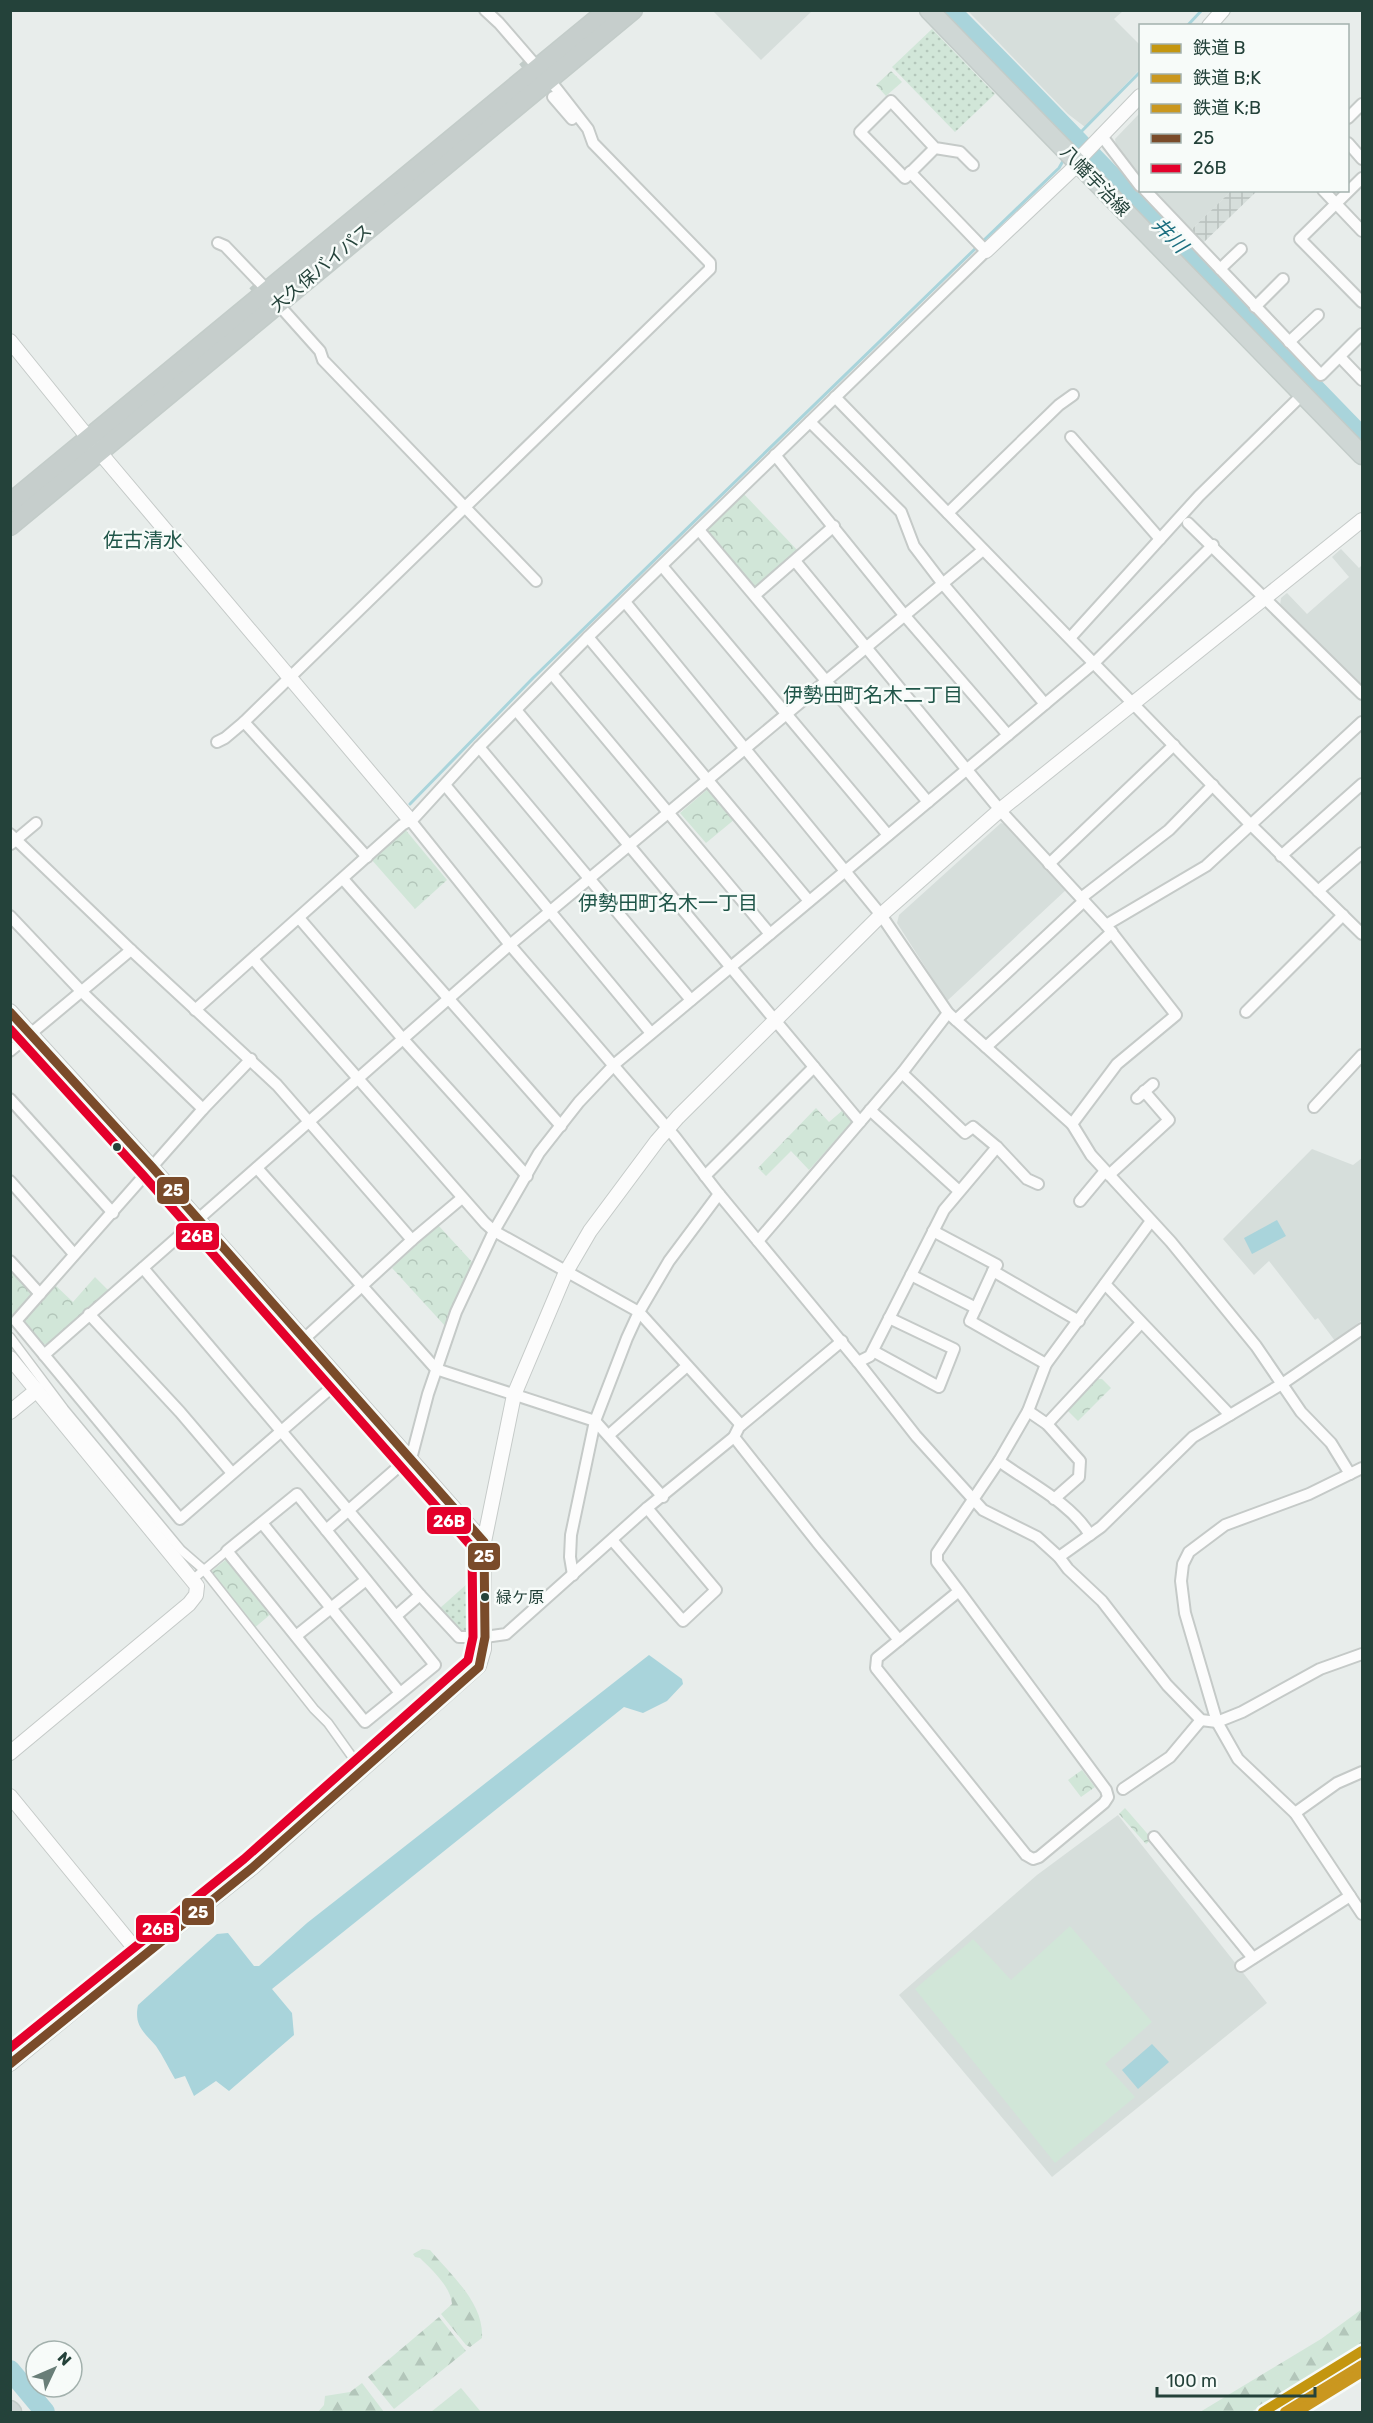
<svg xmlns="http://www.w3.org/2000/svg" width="1373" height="2423" font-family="Rubik,'Noto Sans JP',sans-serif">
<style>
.built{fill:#d6dedb}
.industrial{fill:url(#industrial-grid)}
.grass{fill:url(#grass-dots)}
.forest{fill:url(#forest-firs)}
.park{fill:url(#park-crowns)}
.garden{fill:#d1e6d8}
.water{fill:#a9d4db}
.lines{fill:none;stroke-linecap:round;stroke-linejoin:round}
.stream{stroke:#a9d4db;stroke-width:3}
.river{stroke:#a9d4db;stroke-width:20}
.minor-tunnel{stroke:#c1cbc8;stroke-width:10;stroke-dasharray:10 5;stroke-linecap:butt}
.pedestrian-casing{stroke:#c5cac8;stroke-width:11}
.minor-casing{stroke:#c5cac8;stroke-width:14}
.tertiary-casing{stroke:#c5cac8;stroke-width:16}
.primary-casing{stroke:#c3ccc9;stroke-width:21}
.trunk-casing{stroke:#c3ccc9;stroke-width:21}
.pedestrian{stroke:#fcfcfc;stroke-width:8}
.minor{stroke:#fcfcfc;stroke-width:10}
.tertiary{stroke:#fcfcfc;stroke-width:14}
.primary{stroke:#cfd7d5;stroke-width:18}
.trunk{stroke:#c6cecc;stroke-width:18}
.bus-1-casing{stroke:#f7fbf9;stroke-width:14}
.bus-2-casing{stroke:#f7fbf9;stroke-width:14}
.bus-1{stroke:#7a4b2a;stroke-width:9}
.bus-2{stroke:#e4002b;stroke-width:9}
.rail-1-casing{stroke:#f7fbf9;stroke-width:15}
.rail-2-casing{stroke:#f7fbf9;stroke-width:15}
.rail-3-casing{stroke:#f7fbf9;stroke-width:15}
.rail-1{stroke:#c49610;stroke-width:10}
.rail-2{stroke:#ca971f;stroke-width:10}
.rail-3{stroke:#ca971f;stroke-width:10}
.bus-dot{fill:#24423a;stroke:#f7fbf9;stroke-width:2}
.labels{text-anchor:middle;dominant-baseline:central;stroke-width:5;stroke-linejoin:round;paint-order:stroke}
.bus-label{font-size:16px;fill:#24423a;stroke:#f7fbf9;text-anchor:start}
.street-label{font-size:18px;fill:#24423a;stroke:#f7fbf9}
.water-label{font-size:20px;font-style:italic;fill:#1c6f80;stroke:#f7fbf9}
.neighbourhood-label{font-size:20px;fill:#1f5548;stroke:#f7fbf9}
.line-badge{stroke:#f7fbf9;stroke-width:2}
.badge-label{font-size:16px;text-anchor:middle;font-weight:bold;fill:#fff}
</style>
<defs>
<pattern id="industrial-grid" width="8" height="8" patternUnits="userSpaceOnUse" patternTransform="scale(1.5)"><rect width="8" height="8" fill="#d6dedb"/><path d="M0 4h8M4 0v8" fill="none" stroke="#b8c0bd"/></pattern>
<pattern id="grass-dots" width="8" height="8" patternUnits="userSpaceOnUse" patternTransform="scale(1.5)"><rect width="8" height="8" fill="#d1e6d8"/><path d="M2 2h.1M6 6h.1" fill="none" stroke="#b3c6ba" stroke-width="1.8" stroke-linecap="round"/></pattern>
<pattern id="forest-firs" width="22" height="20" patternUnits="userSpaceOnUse" patternTransform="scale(1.5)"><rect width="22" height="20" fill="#d1e6d8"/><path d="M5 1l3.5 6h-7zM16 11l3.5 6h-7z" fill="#b3c6ba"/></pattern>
<pattern id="park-crowns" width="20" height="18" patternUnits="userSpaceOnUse" patternTransform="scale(1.5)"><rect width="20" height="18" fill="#d1e6d8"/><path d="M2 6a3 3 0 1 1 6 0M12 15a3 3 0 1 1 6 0" fill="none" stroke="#b3c6ba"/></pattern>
</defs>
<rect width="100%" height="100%" fill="#e8edeb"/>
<g class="built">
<path d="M713,11H812L761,60Z"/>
<path d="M968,11H1123L1114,19L1140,45V69L1085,127L1068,114Z"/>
<path d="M1140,113V179L1116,145L1115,139Z"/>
<path d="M1227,190L1229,193L1191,230L1151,191Z"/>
<path d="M1341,549L1359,568L1362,565V686L1360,688L1280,606L1281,598L1287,593L1307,614L1349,577L1332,557Z"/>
<path d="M1001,823L1007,825L1067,889L947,1001L897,923L899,915Z"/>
<path d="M1312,1149L1353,1165L1362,1158V1320L1335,1341L1318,1318L1315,1320L1269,1261L1254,1275L1223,1239Z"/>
<path d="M1118,1815L1267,2003L1052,2177L899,1995L1037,1875Z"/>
</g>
<path class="industrial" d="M1227,191H1257L1203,243L1191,230L1229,193Z"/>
<g class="grass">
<path d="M932,29L995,94L955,132L892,67Z"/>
<path d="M468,1583V1626L465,1633H462L439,1609Z"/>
</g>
<g class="forest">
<path d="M422,2249L430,2250C452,2276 484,2303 482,2338L470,2347L466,2345L441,2314L452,2304C451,2287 432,2270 420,2258L415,2257L413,2254Z"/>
<path d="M1362,2309V2344L1251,2412H1200L1321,2339Z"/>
<path d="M439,2317L466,2351L394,2409L368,2377Z"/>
<path d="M362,2383L384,2412H318L324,2405L325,2396L350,2392Z"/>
</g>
<g class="park">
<path d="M891,71L902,82L886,96L876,85Z"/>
<path d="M742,492L799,552L755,589L705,528Z"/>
<path d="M709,788L735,819L706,843L680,813Z"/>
<path d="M404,828L447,880L415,909L371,859Z"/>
<path d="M816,1108L829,1122L843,1110L853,1121L809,1170L791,1151L766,1176L758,1168Z"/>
<path d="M438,1225L473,1263L446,1327L392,1268Z"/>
<path d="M10,1268L30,1290V1295L11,1319Z"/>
<path d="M95,1277L109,1291L49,1344H41L25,1326L24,1318L55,1285L73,1302Z"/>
<path d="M1096,1379H1102L1111,1388L1078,1421L1067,1410Z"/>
<path d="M228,1558L272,1613L253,1629L208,1574Z"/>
<path d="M1082,1770L1095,1787L1081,1797L1068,1780Z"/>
<path d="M1125,1808L1152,1839L1146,1844L1119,1814Z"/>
</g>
<g class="garden">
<path d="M1070,1926L1152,2022L1105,2064L1135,2097L1055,2163L915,1989L973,1939L1011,1980Z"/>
<path d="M461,2388L481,2412H431Z"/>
</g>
<g class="water">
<path d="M1277,1220L1286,1236L1252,1254L1244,1238Z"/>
<path d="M649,1655L682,1679L683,1684L667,1701L643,1713L624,1707L272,1989L292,2013L294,2035L229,2091L216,2081L194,2096L185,2076L175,2079C169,2069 163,2056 156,2046C143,2031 134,2026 138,2005L217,1934L228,1933L254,1966H259L307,1923Z"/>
<path d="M1152,2044L1169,2062L1138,2089L1122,2070Z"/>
</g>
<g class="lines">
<g class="stream">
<path d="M1187,26L1202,10"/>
<path d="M1072,144L1076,137L1140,72"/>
<path d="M982,242L1059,168L1063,161"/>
<path d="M410,804L533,678L978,246"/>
</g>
<g class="river">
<path d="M950,10C1090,150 1224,296 1362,437"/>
<path d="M10,2370L45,2412"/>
</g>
<g class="minor-tunnel">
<path d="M523,61L553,97"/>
<path d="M253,285L283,318"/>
</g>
<g class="pedestrian-casing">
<g id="pedestrian">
<path d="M10,1337L64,1409L181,1550L204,1570L314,1709L328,1723L358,1765"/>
<path d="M192,1580L228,1550L227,1551"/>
</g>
</g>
<g class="minor-casing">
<g id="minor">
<path d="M485,10L499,23L538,68"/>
<path d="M553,97L572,119"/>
<path d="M1348,118L1362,104"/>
<path d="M1101,135L1140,186"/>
<path d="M1348,143L1362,159"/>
<path d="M935,148L905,178L860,132L891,101L935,148L960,152L973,165"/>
<path d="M1362,178L1300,239L1362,302"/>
<path d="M1145,190L1321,375L1362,334"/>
<path d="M1323,190L1362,231"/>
<path d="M218,243L225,246L268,291"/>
<path d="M1220,269L1241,249"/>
<path d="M278,304L320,351L323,360L536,581"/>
<path d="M1255,307L1283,279"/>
<path d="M1289,342L1318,315"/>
<path d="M1340,357L1362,380"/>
<path d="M835,397L1250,824L1362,934"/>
<path d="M810,422L901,512L914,546L943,584L1045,704"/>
<path d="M1071,437L1160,539"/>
<path d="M775,455L905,616L1008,735"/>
<path d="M948,513L1059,405L1073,395"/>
<path d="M1188,523L1362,694"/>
<path d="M699,530L928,802"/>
<path d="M795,561L1000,810L1106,925L1176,1015L1117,1064L1072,1124"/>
<path d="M662,566L888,835"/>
<path d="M755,595L834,526"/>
<path d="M625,602L881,915L948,1013L1072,1124L1091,1155L1171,1242L1256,1346L1301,1412L1331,1443L1350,1474"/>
<path d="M588,637L809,901"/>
<path d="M1070,638L1199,496L1303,394"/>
<path d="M552,674L770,934"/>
<path d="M516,710L860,1122"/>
<path d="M217,742L225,738L244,722"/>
<path d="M479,747L691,1000"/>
<path d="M445,785L651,1033"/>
<path d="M410,820L510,945L675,1137L719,1194L858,1362L916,1436L983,1510L1037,1537L1059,1557L1068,1569L1102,1601L1167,1685L1201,1720L1217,1722L1242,1712L1320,1669L1362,1654"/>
<path d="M10,834L131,950L277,1085L412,1240"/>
<path d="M11,844L36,823"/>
<path d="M1281,856L1362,784"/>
<path d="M367,857L244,722L710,269V263L593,143L588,129L549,79"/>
<path d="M1049,864L1174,745"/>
<path d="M343,879L561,1126"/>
<path d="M1318,891L1362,853"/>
<path d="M1081,898L1169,830L1213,785"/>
<path d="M10,916L82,992L203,1109"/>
<path d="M299,918L403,1039L527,1176"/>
<path d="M1106,925L1206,866L1362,722"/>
<path d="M253,959L485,1223L494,1231L639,1312L741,1425"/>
<path d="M195,1010L402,825L414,818L479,747L588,637L986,251L910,172"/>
<path d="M1246,1012L1343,915"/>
<path d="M956,1020L1084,901"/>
<path d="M986,1047L1112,932"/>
<path d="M10,1051L131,950"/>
<path d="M251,1059L203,1109L16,1321L180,1519L339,1381"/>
<path d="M902,1073L965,1133L973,1127L997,1147L1027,1179L1038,1184"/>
<path d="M1137,1098L1153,1084"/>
<path d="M10,1099L113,1213"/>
<path d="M1314,1107L1362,1055"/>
<path d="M870,1110L959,1191"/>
<path d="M257,1168L436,1369L595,1421L663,1497"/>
<path d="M1109,1175L1169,1120L1144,1091"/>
<path d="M705,1176L814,1067"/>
<path d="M10,1181L74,1254"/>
<path d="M1080,1201L1105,1171"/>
<path d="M933,1231L997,1265L993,1271"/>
<path d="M758,1241L902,1073L948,1013"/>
<path d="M10,1261L40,1294"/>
<path d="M143,1268L420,1595L459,1637H485L506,1634L647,1508L734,1437L739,1427L842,1341"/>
<path d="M911,1275L976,1308"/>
<path d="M1105,1284L1230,1415"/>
<path d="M89,1314L180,1412L232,1473"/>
<path d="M304,1339L412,1240L462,1198"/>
<path d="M873,1351L939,1387L954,1349L889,1318"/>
<path d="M44,1355L505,949L983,550"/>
<path d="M858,1362L870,1356L944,1210L997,1147"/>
<path d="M1046,1364L970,1321L993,1271L1079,1321"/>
<path d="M1028,1411L1047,1424L1080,1461L1079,1477L1054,1499"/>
<path d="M1047,1424L1141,1323"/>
<path d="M609,1435L687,1366"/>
<path d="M734,1437L817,1542L899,1640"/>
<path d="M999,1461C1029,1483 1071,1503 1090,1535"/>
<path d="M1362,1468L1309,1494L1225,1525L1189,1552L1183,1564L1181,1581L1185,1613L1217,1722L1238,1759L1295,1813L1362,1914"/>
<path d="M297,1494L435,1665L365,1722L227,1551Z"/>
<path d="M262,1523L400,1693"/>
<path d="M326,1530L412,1455L428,1394L456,1312L494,1231L539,1153L579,1102L616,1063L1094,663L1213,545"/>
<path d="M612,1540L683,1621L716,1590L647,1508"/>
<path d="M1059,1557L1101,1527L1193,1437L1282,1384L1362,1329"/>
<path d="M573,1575L570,1557L571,1535L595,1421L627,1338L639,1312L669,1261L719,1194"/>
<path d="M959,1591L877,1658L876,1668L1026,1855L1033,1859L1039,1857L1104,1803L1108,1797L1106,1790L959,1591L937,1562V1553L999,1461L1028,1411L1046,1364L1151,1221"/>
<path d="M396,1616L420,1595"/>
<path d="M296,1636L366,1580"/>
<path d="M1123,1789L1170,1757L1201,1720"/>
<path d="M1295,1813L1337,1783L1362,1772"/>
<path d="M1154,1837L1253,1958"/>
<path d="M1241,1966L1350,1896"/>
</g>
</g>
<g class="tertiary-casing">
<g id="tertiary">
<path d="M1209,26L1223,10"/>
<path d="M986,251L1078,164L1083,155L1140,96"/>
<path d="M10,341L107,461L410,820"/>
<path d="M10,1011L152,1167L484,1542"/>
<path d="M10,1358L197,1586L196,1595L189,1604L10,1753"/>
<path d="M10,1412L37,1390"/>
<path d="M10,1796L141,1956"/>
<path d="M10,2064L141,1956L252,1868L479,1666L484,1649V1542L514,1395L566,1272L590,1231L657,1141L678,1117L881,915L1000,810L1362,520"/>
</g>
</g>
<g class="primary-casing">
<g id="primary">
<path d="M929,10L1362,455"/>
<path d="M10,2410L12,2412"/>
</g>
</g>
<g class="trunk-casing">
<g id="trunk">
<path d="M10,503L608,10"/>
<path d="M10,526L633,10"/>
</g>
</g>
<use href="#pedestrian" class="pedestrian"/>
<use href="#minor" class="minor"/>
<use href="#tertiary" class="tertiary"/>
<use href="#primary" class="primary"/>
<use href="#trunk" class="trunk"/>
<g class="bus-1-casing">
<path id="bus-1" d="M10,1012L152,1167L484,1542L485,1637L479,1667L252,1868L10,2064"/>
</g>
<g class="bus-2-casing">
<path id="bus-2" d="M10,1029L143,1175L472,1547L473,1637L468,1660L244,1859L10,2048"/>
</g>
<use href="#bus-1" class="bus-1"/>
<use href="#bus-2" class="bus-2"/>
<g class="rail-1-casing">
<path id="rail-1" d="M1263,2412L1362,2351"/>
</g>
<g class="rail-2-casing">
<path id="rail-2" d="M1285,2412L1362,2365"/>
</g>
<g class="rail-3-casing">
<path id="rail-3" d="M1297,2412L1362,2372"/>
</g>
<use href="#rail-1" class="rail-1"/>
<use href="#rail-2" class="rail-2"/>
<use href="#rail-3" class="rail-3"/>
</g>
<g class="bus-dot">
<circle cx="117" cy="1147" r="5"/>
<circle cx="485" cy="1597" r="5"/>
</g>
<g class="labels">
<g class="bus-label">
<text x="496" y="1597">緑ケ原</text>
</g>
<g class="street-label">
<text transform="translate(1095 181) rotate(46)">八幡宇治線</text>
<text transform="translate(321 268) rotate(-40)">大久保バイパス</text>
</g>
<g class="water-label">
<text transform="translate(1170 235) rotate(46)">井川</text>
</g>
<g class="neighbourhood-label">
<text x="143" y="540">佐古清水</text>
<text x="873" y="695">伊勢田町名木二丁目</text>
<text x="668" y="903">伊勢田町名木一丁目</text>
</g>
</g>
<g class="line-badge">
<rect x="156" y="1176" width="34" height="29" rx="6" fill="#7a4b2a"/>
<rect x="175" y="1222" width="45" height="29" rx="6" fill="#e4002b"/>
<rect x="426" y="1506" width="46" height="29" rx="6" fill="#e4002b"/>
<rect x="467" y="1542" width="34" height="29" rx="6" fill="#7a4b2a"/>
<rect x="181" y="1897" width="34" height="29" rx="6" fill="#7a4b2a"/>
<rect x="135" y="1914" width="45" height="29" rx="6" fill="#e4002b"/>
</g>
<g class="badge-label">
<text x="173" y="1196">25</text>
<text x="197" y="1242">26B</text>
<text x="449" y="1527">26B</text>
<text x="484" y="1562">25</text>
<text x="198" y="1918">25</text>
<text x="158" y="1935">26B</text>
</g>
<rect width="1373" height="2423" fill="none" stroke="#24423a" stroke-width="24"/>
<rect x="1139" y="24" width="210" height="168" fill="#f7fbf9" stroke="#a3b1ad" stroke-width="1.5"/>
<rect x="1151" y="44" width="30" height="9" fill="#c49610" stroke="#a3b1ad" stroke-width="1.5"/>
<text x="1193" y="54" font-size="18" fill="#24423a">鉄道 B</text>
<rect x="1151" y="74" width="30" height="9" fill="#ca971f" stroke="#a3b1ad" stroke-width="1.5"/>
<text x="1193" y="84" font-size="18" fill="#24423a">鉄道 B;K</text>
<rect x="1151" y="104" width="30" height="9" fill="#ca971f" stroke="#a3b1ad" stroke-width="1.5"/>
<text x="1193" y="114" font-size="18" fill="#24423a">鉄道 K;B</text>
<rect x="1151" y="134" width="30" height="9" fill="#7a4b2a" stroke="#a3b1ad" stroke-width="1.5"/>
<text x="1193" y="144" font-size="18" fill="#24423a">25</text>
<rect x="1151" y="164" width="30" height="9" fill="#e4002b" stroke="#a3b1ad" stroke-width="1.5"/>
<text x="1193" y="174" font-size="18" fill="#24423a">26B</text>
<g transform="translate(54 2369) rotate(46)"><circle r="28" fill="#f7fbf9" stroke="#a3b1ad" stroke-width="1.5"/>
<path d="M0-4.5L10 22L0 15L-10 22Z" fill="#697e78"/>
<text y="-9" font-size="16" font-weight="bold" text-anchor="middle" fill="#24423a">N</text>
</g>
<path d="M1157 2387v9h158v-9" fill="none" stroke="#24423a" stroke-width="3"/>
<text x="1166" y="2387" font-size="18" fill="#24423a" stroke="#f7fbf9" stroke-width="4.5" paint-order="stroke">100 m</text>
</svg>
